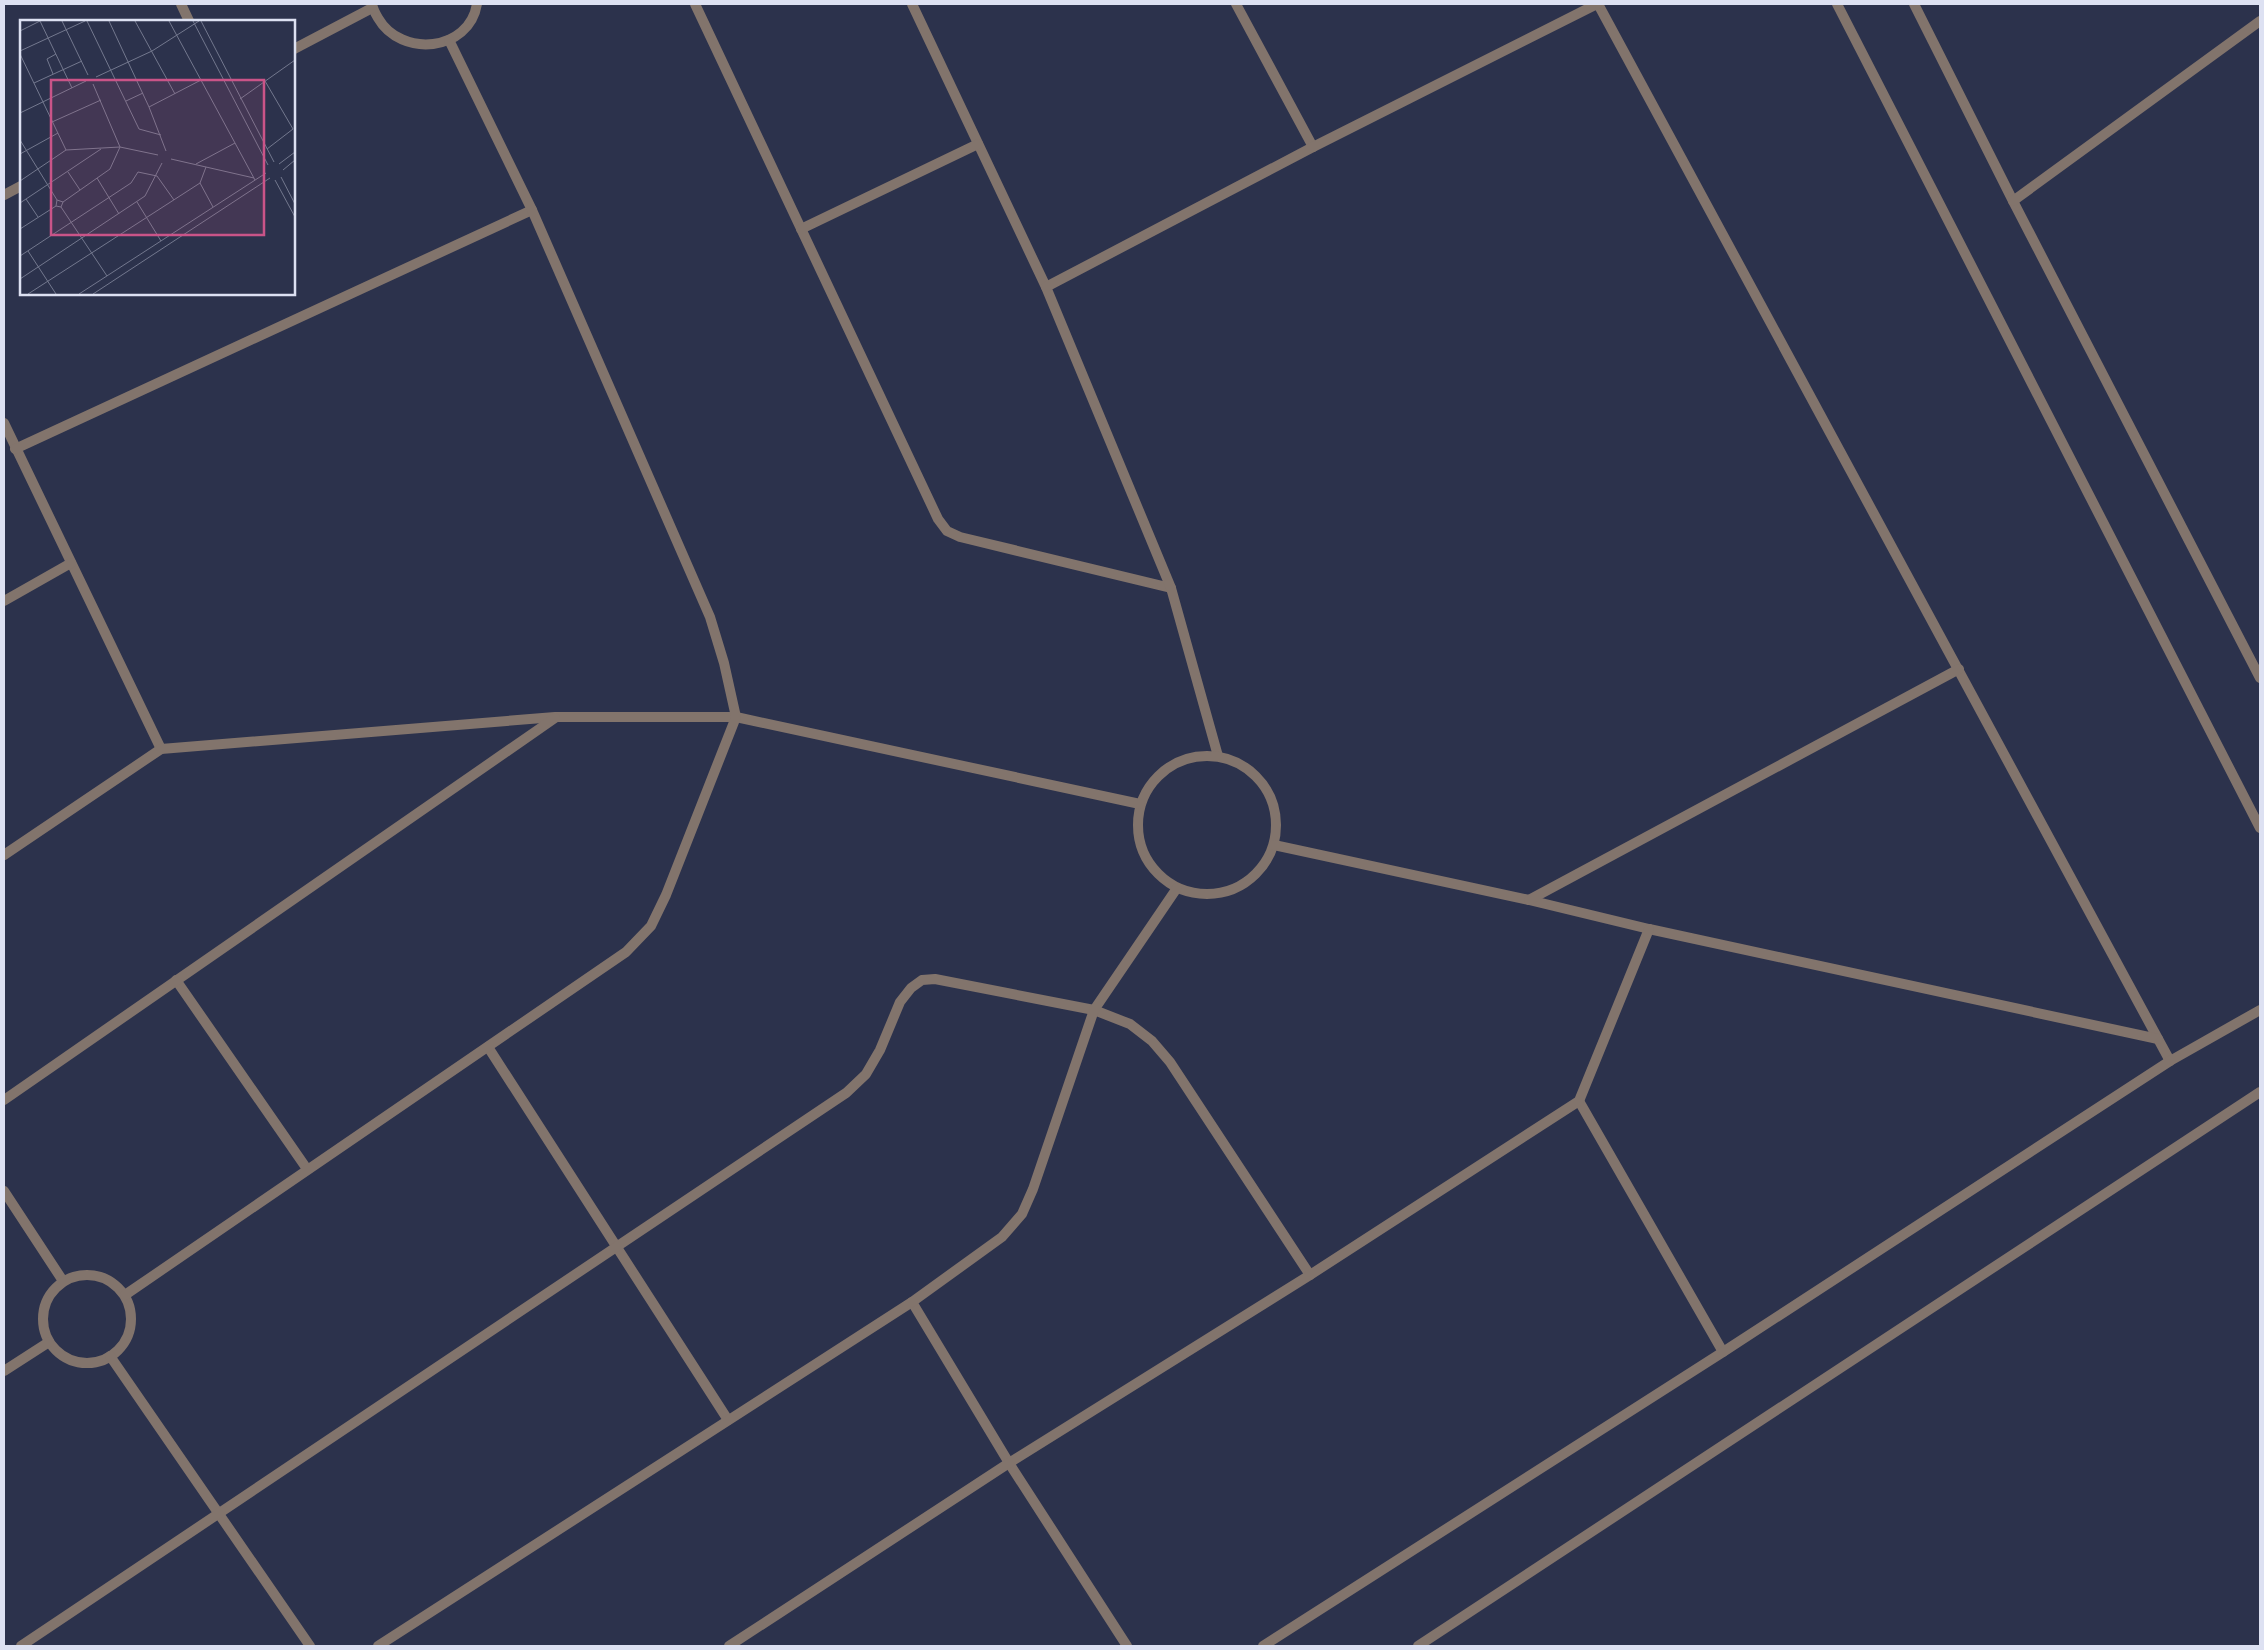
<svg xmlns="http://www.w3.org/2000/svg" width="2264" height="1650" font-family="'Asap Condensed',sans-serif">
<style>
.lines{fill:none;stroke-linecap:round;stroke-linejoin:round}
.street{stroke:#82746c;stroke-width:10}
.inset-road{fill:none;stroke:#73788e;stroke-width:1}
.view{fill:#ca5488;fill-opacity:0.15;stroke:#ca5488;stroke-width:2.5}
.inset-edge{fill:none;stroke:#dde1f2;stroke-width:2.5}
</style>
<rect width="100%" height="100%" fill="#2c324c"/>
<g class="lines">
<g class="street">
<path d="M181,4L189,21"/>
<path d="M372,4C373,9 375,13 378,18C401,58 469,52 477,4"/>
<path d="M695,4L938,519L947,531L960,537L1171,588"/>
<path d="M912,4L1046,287L1171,588L1218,756"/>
<path d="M1236,4L1313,147"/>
<path d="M1598,4L2170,1061"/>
<path d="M1837,4L2260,828"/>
<path d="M1914,4L2013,201L2260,678"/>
<path d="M294,49L372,8"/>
<path d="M4,195L21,186"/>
<path d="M2013,201L2260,21"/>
<path d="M801,229L978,144"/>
<path d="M1046,287L1313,147L1597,4"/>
<path d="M4,423L161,749"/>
<path d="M15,449L532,210"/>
<path d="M4,601L71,563"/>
<circle cx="1207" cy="825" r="69"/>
<path d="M1274,845L1529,900L1649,929L2158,1039"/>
<path d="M4,855L161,749L555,717H736L1140,804"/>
<path d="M1529,900L1959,669"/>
<path d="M176,980L307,1169"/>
<path d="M488,1047L728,1420"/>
<path d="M4,1100L555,718"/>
<path d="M1579,1101L1723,1352"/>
<path d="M4,1191L63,1281"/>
<circle cx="87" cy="1319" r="44"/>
<path d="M125,1295L626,952L651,926L666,895L736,717L724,663L710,617L532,210L449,40"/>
<path d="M912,1302L1009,1463L1127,1646"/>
<path d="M110,1356L310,1646"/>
<path d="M4,1371L49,1342"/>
<path d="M21,1646L846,1093L866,1074L880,1050L900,1002L911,988L922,980L935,979L1094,1010L1130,1024L1152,1041L1170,1062L1310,1275"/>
<path d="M378,1646L912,1302L1002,1237L1022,1214L1033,1189L1094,1010L1177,888"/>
<path d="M729,1646L1009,1463L1310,1275L1579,1101L1649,929"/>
<path d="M1263,1646L1723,1352L2170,1061L2260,1010"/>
<path d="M1418,1646L2260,1092"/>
</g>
</g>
<g transform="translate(20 20)">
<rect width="275" height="275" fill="#2c324c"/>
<path class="inset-road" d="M20,1L52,68M42,1L68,55M67,1L119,109L141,115M89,1L129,87L146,131M115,1L155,74M149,1L235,160M173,1L248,145M181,1L254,142M0,11L20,1M0,31L65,1M0,34L46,130M33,54L27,39L36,34M76,57L132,31L179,1M245,61L273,109L247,129M14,63L62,41M220,79L275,40M106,81L123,73M129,87L181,60M0,93L66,61M32,102L81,80M0,120L37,180M0,134L38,113M151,139L234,158M176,144L215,123M259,144L275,132M263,150L275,140M48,152L60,170M261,157L275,184M77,158L99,194M255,160L275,197M0,161L46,130L100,127L138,135M180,163L193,187M6,179L18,197M43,182L90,149L100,127L73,64M117,182L141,221M0,183L81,129M41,187L87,256M0,209L36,186L37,180L43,182L41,187L36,186M8,231L36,274M0,236L111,163L118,152L137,156L154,180M0,259L125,176L142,143M8,274L180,163L186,147M59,274L246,153M73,274L250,158"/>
<path class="view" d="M31,60H244V215H31Z"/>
<rect width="275" height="275" class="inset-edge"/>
</g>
<rect width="2264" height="1650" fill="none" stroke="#dde1f2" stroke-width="10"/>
</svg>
